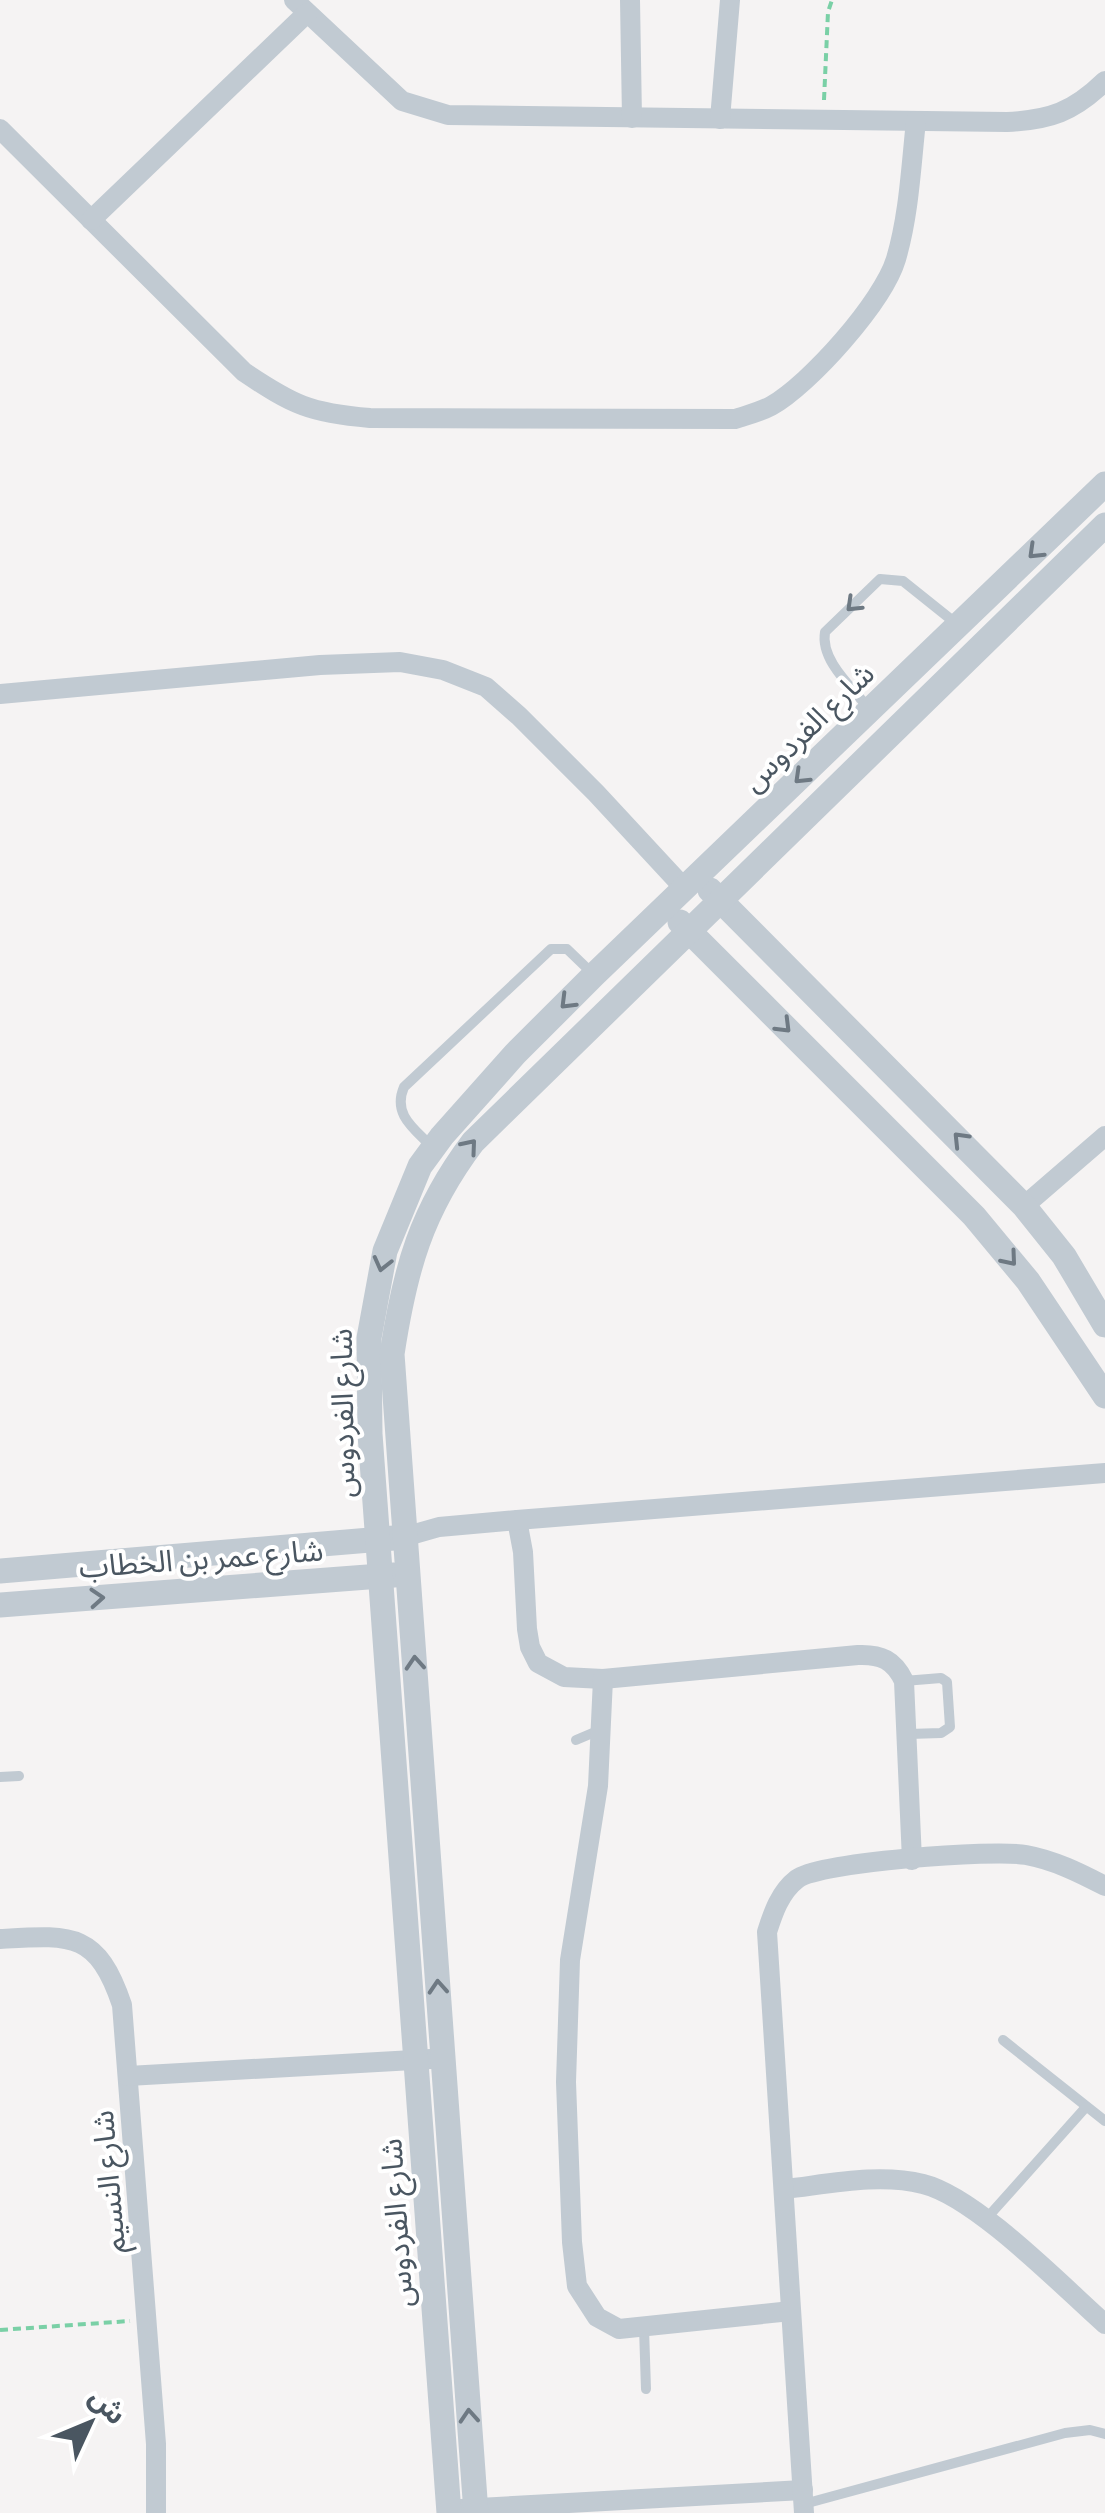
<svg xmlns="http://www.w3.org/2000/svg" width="1105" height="2513" font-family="Barlow,'Noto Sans Arabic',sans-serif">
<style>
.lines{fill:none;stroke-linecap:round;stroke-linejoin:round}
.path{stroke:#7ad0a6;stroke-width:4;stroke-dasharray:8 5;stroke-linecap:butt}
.service{stroke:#c1cad2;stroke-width:10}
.minor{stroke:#c1cad2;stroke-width:20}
.tertiary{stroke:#c1cad2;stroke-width:25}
.oneway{stroke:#6e7983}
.labels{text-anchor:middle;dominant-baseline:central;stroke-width:8;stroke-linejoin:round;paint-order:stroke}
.street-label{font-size:30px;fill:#4a5661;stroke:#fff}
</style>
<rect width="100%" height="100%" fill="#f5f3f3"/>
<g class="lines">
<g class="path">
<path d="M824,100L828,12L832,0"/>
<path d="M0,2330L130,2321"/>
</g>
<g class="service">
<path d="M870,710C853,688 820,661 825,632L880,579L903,581L958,625"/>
<path d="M432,1147C415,1129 392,1115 404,1087L551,949H567L593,974"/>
<path d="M904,1681L941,1678L947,1682L950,1727L941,1733L909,1734"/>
<path d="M576,1740L602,1729"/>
<path d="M0,1777L19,1776"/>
<path d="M1003,2040L1105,2121"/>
<path d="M986,2219L1086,2107"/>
<path d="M644,2328L646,2389"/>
<path d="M804,2504L1065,2433L1090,2430L1105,2434"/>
</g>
<g class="minor">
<path d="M294,0L402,101L448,115L1007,122C1050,120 1073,112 1105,81"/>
<path d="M630,0L632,118"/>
<path d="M720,119L730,0"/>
<path d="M0,129L244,372C293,405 310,413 370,418L735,419C747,415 760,412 771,406C810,384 883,302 896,259C909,215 911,167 916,121"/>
<path d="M91,220L307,13"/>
<path d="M0,694L320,665L400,662L443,670L486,687L519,716L596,793L685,889"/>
<path d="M1024,1206L1105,1136"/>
<path d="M517,1520L523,1552L527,1629L530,1647L538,1663L564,1677L603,1679L858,1655C881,1654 894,1660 904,1681L912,1860"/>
<path d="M404,1537L439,1527L517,1520L1105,1473"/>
<path d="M603,1679L598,1786L570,1960L566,2082L572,2242L577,2286L597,2317L619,2329L791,2311"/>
<path d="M0,1939C71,1935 97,1931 122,2005L156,2444V2513"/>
<path d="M128,2076L431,2059"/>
<path d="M785,2189C829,2184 879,2173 923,2184C976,2197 1062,2286 1105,2324"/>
<path d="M461,2509L803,2490"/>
<path d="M804,2513L767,1932C773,1913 780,1892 797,1879C819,1862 994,1849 1026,1855C1054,1860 1080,1873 1105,1886"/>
</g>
<g class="tertiary">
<path d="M710,890L1024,1206L1064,1256L1105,1325"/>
<path d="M680,922L974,1216L1028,1281L1105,1396"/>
<path d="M0,1571L394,1538"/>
<path d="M0,1605L394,1575"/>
<path d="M449,2513L370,1434L369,1338L385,1251L420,1166L442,1136L515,1054L594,975L1105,484"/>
<path d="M476,2513L392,1354C405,1269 421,1211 473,1142L1105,525"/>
</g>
</g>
<defs><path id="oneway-chevron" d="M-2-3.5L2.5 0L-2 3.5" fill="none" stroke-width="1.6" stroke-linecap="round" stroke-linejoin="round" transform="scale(2.5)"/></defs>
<g class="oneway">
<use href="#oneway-chevron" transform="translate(1035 552) rotate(136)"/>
<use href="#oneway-chevron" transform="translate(853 605) rotate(136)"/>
<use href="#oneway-chevron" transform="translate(801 777) rotate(136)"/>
<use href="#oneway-chevron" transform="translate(567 1002) rotate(135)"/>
<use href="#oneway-chevron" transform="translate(784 1026) rotate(45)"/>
<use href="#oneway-chevron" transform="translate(960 1139) rotate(-134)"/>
<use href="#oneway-chevron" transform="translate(470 1146) rotate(-50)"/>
<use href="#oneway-chevron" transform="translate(1010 1259) rotate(50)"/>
<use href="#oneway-chevron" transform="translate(382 1264) rotate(104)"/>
<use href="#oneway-chevron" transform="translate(97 1598) rotate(-4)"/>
<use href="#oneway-chevron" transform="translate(415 1663) rotate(-94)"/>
<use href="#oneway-chevron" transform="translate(438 1987) rotate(-94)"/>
<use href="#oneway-chevron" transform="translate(469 2416) rotate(-94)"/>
</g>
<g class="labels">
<g class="street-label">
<text transform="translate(807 726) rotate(-44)">شارع الفردوس</text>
<text transform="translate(341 1413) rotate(-91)">شارع الفردوس</text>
<text transform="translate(201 1557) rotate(-4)">شارع عمر بن الخطاب</text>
<text transform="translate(107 2182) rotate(-95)">شارع النسيم</text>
<text transform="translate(395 2223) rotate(-94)">شارع الفردوس</text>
</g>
</g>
<g transform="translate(90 2423) rotate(46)" stroke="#ffffff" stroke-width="8" paint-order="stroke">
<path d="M0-8L18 38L0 25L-18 38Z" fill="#4a5661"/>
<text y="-15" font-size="28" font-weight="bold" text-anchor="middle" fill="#4a5661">ش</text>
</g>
</svg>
